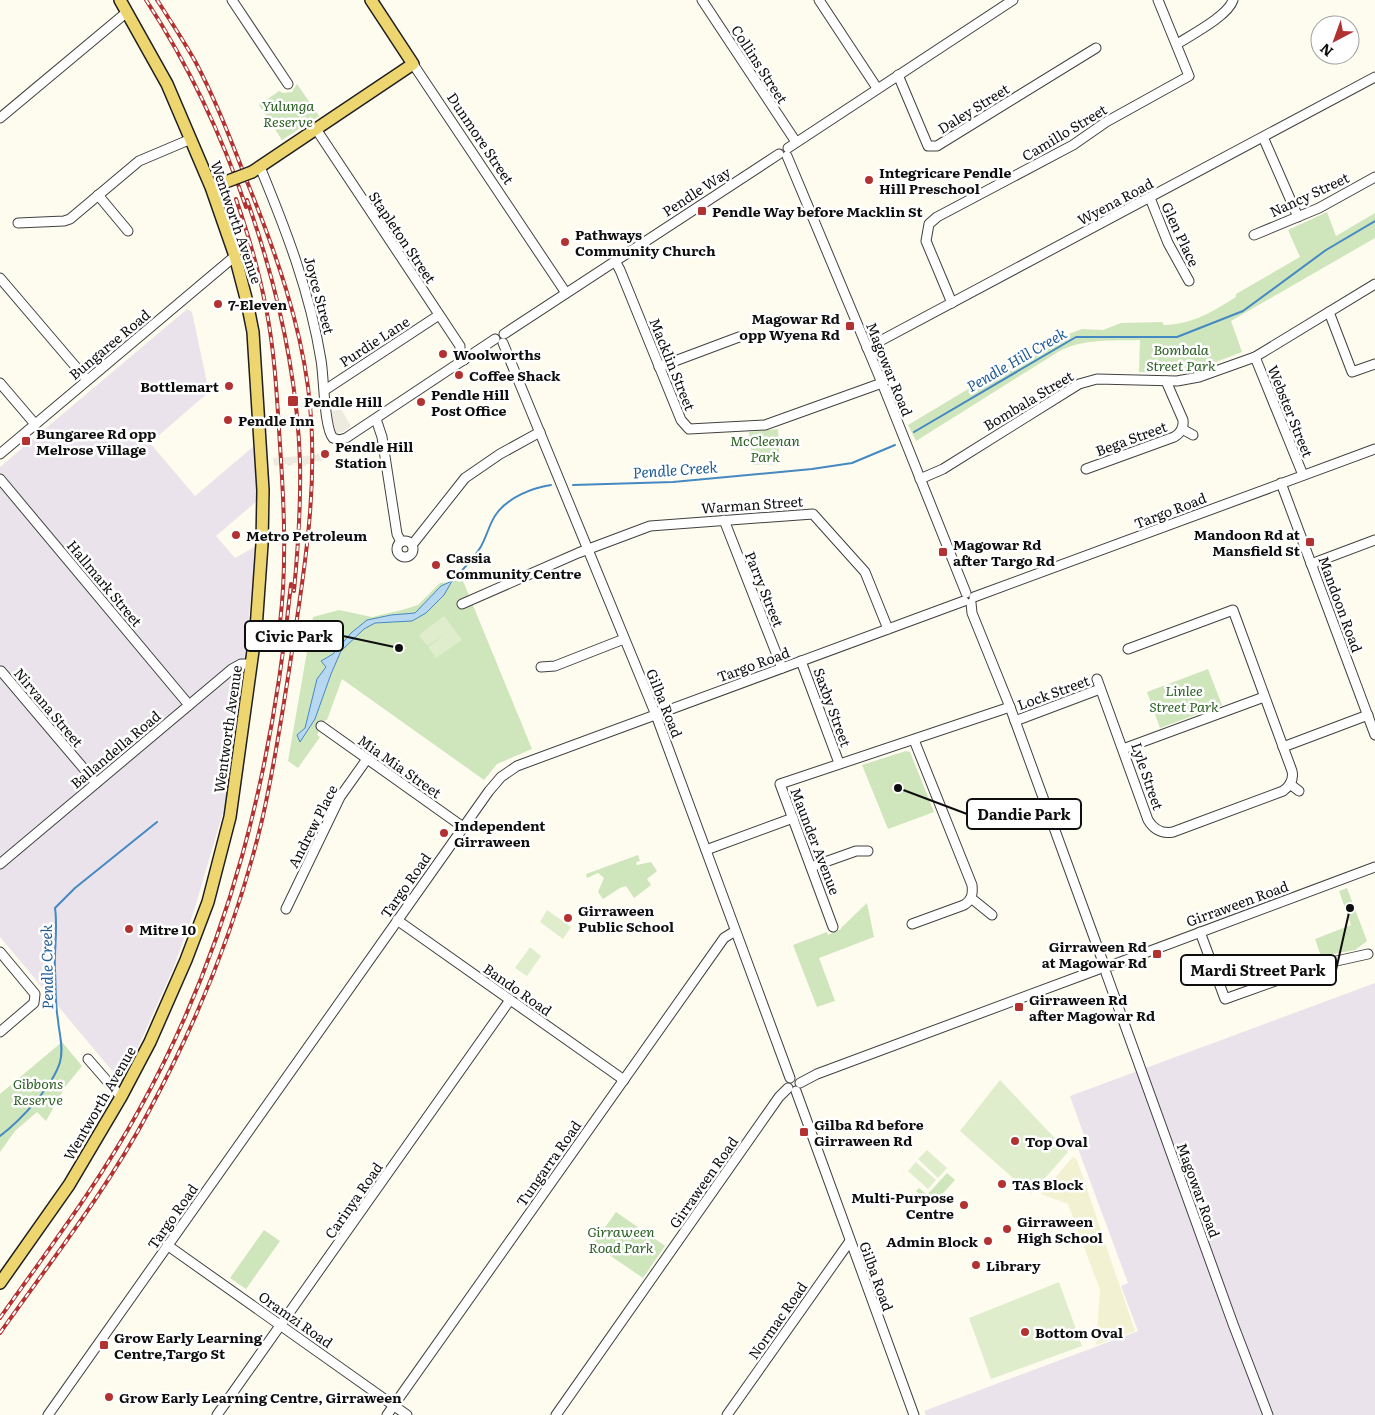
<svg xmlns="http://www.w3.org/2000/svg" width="1375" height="1415" font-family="Literata,serif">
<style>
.industrial{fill:#ebe3eb}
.farmland{fill:#f2f1d1}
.green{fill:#cfe5bc}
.pitch{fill:#e0edcd}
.plaza{fill:#edeadf}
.water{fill:#b8d8f1;stroke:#4589c2}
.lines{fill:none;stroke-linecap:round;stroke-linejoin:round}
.stream{stroke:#4589c2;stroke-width:2}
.minor-casing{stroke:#414141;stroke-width:11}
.major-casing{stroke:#1f1f1f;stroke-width:14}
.minor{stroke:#fff;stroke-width:9}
.major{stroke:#edd670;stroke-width:11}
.rail-casing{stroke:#b23231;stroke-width:4}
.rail{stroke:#fff;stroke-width:2;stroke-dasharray:5.5;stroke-linecap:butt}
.major-bridge-casing{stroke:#1f1f1f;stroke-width:14;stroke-linecap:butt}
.major-bridge{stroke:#edd670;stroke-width:11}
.poi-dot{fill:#b23231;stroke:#fff;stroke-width:2}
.labels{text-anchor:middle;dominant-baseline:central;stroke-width:5;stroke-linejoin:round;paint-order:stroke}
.street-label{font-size:14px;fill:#0e0e0e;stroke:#fff}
.park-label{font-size:14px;font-style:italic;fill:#2c6023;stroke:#fff}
.poi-label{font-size:14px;font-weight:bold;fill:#0e0e0e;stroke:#fff;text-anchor:start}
.water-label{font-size:15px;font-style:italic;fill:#215c95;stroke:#fff}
.leader{fill:none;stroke:#0e0e0e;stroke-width:2}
.callout-dot{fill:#0e0e0e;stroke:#fff;stroke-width:2}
.callout{fill:#fff;stroke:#0e0e0e;stroke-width:2}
.callout-label{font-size:15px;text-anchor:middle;font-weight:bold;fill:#0e0e0e}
</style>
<rect width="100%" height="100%" fill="#fefcef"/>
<g class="industrial">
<path d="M187,309L192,312L209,392L150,443L195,496L254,446L257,501L216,536L235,558L256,546L253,577L244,664L224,809L193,914L173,969L134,1056L119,1079L0,937V467Z"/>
<path d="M1375,983V1415H926L924,1411L1138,1331L1121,1286L1128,1283L1077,1146L1086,1141L1070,1096Z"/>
</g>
<path class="farmland" d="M1073,1157L1077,1160L1135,1331L1096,1345L1100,1290L1068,1204L1041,1194Z"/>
<g class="green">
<path d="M297,84L319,116L282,140L259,105L279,91L283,93L292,92Z"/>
<path d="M1327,212L1336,236L1375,213V238L1231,321L1242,352L1198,369L1179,373L1139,372L1140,340C1112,341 1083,338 1058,352L916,441L908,425L1045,343L1082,329L1103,330L1121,323L1162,322L1164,325C1191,325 1214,311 1236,297V294L1300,257L1288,230Z"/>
<path d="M778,429L780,464L753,465L749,432Z"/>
<path d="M461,576L532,749L497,764L484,780L342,679L327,720H325L317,735L320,737L298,768L288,761L313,617L339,610L372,617L402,610L418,605L440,583L453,582Z"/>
<path d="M1208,669L1222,705L1160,728L1147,692Z"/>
<path d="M906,751L910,752L934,812L888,829L862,765Z"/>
<path d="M638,855L640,861L636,862L637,865L651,862L657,871L647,879L651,885L634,898L626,886L620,888L603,899L598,892L604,878L598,873L587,878L586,874Z"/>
<path d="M1347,888L1367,941L1355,950L1321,956L1315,939L1351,925L1339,891Z"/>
<path d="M867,903L874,937L819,958L835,1001L817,1007L793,945L827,932L828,935L841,929V928Z"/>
<path d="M62,1042L82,1066L65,1087L46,1121L37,1112L15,1131L0,1152V1094Z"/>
<path d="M947,1173L955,1180L932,1205L916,1191L919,1188L927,1195Z"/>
<path d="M616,1212L665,1246L643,1278L593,1244Z"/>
<path d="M264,1230L280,1241L246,1289L230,1278Z"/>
</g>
<g class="pitch">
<path d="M444,616L462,640L436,658L428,647L448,632L427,646L419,635Z"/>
<path d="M547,910L571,927L563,939L540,922Z"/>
<path d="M530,947L541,956L527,976L515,968Z"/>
<path d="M1000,1080L1068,1152L1031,1194L960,1131Z"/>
<path d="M927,1150L947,1168L938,1178L918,1159Z"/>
<path d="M916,1162L936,1180L928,1189L908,1171Z"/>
<path d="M1059,1282L1082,1346L991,1379L969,1318Z"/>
</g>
<g class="plaza">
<path d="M341,409L351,426L343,432L337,433L333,428L332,411Z"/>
<path d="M322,451L324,455L322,456L324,460L321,461L311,462V464H306V466H297V463H293V465L288,466L287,464L274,466L273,458L316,455Z"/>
</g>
<path class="water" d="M452,581L444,595L426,613L412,621L375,623L364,629L341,651L331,674L315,719L300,742L297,735L305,728L317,679L326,667L321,661L333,654L351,633L367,620L391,615L415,613L441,586Z"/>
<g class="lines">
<g class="stream">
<path d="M914,432L1076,337H1177L1243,311L1326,250L1375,221"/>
<path d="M573,485L673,482L812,469L852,463L895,445"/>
<path d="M452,581C462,570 473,560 480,548C487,537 489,523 497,513C509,497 532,488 551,485"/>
<path d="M0,1136C20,1121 53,1086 60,1062C64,1048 59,1033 58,1020C55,1003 56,986 55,970C54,949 58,929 55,908L75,888L157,822"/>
</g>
<g class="minor-casing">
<g id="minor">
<path d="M232,0L288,84"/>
<path d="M702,0L796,142"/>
<path d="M819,0L877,88"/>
<path d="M1177,44C1191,35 1228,16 1233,0"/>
<path d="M413,64L566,293"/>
<path d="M898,75L928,146H937L1096,48"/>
<path d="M0,118L127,12"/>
<path d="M316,129L460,346V353L464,360"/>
<path d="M1263,137L1298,217"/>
<path d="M788,148L1013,0"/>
<path d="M787,156L882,383L966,593"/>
<path d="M260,167C286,230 310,292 321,360C324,377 324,428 333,438L339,440L346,438L495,339"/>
<path d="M98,195L128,231"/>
<path d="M1150,198L1168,243L1189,281"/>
<path d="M18,223L64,221L70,219L139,161L191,139"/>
<path d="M1254,235L1319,208L1375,177"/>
<path d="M615,261L620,270L681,420L689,429L765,425L882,383"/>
<path d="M0,278L87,380"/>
<path d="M952,303L926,241L929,224L937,217L1073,145L1106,122L1189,76L1158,0"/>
<path d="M1329,312L1352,372L1375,364"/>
<path d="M504,334L779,154"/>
<path d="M503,343L656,715L790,1078"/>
<path d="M867,348L1375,77"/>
<path d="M1255,357L1303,475"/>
<path d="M659,367L739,337"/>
<path d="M0,383L35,424"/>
<path d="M325,390L439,315"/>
<path d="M376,419L382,437L397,534L401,542"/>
<path d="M1182,429L1193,435"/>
<path d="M0,454L235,256"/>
<path d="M1086,469L1174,437C1181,433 1184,428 1183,420L1166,381"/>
<path d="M0,479L189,705"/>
<path d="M920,479L943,469L1079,384L1097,379L1177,381L1199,377L1255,357L1375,284"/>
<path d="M1281,483L1375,735"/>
<path d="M724,520L782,668"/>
<circle cx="405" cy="549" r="8"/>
<path d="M412,545L465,478L500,454L540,432"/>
<path d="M1311,564L1375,540"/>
<path d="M974,597L1375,449"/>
<path d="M971,603L972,613L1010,707L1103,962"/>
<path d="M462,604L578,553L650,526L813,514L865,572L888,629"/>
<path d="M801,661L839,763"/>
<path d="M541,667L555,666L624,639"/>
<path d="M1,671L96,783"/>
<path d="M1097,679L1148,820C1154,830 1162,834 1173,832L1283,791C1290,786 1294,780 1292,771L1233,610L1128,649"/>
<path d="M1015,721L1100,689"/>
<path d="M321,726L463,827"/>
<path d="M1283,747L1368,715"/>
<path d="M1123,749L1264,697"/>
<path d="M1290,784L1299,791"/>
<path d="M706,850L793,818"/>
<path d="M0,864L232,669L241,664H251"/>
<path d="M811,867L856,851H868"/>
<path d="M971,898L992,915"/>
<path d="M286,909L340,797L367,759"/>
<path d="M397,920L624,1080"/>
<path d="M912,924L964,905C972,900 973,894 972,885L914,740"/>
<path d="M833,927L780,784L1010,707"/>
<path d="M1200,932L1225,999L1323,964L1368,954"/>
<path d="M0,952L35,994L34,1003L0,1032"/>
<path d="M1110,966L1375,867"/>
<path d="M1106,973L1233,1324L1268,1415"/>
<path d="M88,1059L121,1097"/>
<path d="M800,1083L817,1074L1099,969"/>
<path d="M796,1091L914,1415"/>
<path d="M167,1245L407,1415"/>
<path d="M48,1415L489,791L501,777L517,766L964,601"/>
<path d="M217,1415L510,1000"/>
<path d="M387,1415L724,938L735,931"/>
<path d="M556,1415L779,1097L788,1088"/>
<path d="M727,1415L850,1241"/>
</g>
</g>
<g class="major-casing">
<g id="major">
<path d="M252,172L413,64L371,0"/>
<path d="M0,1283L69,1185L121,1097L150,1042L186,960L208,902L230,817L256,629L262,544L263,490L253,332L247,302L235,256L211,187L167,84L120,0"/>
</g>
</g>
<use href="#minor" class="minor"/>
<use href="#major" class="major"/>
<g class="rail-casing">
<g id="rail">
<path d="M146,0C189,66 221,133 246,207"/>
<path d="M236,199C248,234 259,271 266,308C275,353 277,399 280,445C284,504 287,564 280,623"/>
<path d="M247,200C277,285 297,372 300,462C301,505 298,548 294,591"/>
<path d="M0,1318C48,1250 99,1183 139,1110C231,944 272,771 291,584"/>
<path d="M0,1333C51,1261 107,1190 149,1111C199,1018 239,919 263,816C276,757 285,698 294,638C307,555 319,471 308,387C299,320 277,257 252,194C234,149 218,104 195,61C183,40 170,20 157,0"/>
</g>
</g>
<use href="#rail" class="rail"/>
<g class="major-bridge-casing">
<path id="major-bridge" d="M223,183L252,172"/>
</g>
<use href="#major-bridge" class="major-bridge"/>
</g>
<g class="poi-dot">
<circle cx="869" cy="180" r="5"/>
<rect x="697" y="206" width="10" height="10" rx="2.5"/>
<circle cx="565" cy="242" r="5"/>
<circle cx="218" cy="304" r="5"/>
<rect x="845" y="321" width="10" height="10" rx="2.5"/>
<circle cx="443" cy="354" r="5"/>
<circle cx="459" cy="375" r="5"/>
<circle cx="229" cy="386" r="5"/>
<rect x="287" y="395" width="12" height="12" rx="2.5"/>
<circle cx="421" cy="402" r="5"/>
<circle cx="228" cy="420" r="5"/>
<rect x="21" y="436" width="10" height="10" rx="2.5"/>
<circle cx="325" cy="454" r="5"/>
<circle cx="236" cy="535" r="5"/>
<rect x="1305" y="537" width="10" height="10" rx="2.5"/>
<rect x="938" y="547" width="10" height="10" rx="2.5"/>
<circle cx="436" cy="565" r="5"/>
<circle cx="444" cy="833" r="5"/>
<circle cx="568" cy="918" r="5"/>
<circle cx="129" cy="929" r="5"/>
<rect x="1152" y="949" width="10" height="10" rx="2.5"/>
<rect x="1014" y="1002" width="10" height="10" rx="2.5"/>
<rect x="799" y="1127" width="10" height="10" rx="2.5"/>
<circle cx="1015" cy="1141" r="5"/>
<circle cx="1002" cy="1184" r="5"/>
<circle cx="964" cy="1205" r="5"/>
<circle cx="1007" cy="1229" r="5"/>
<circle cx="988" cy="1241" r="5"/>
<circle cx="976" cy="1265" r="5"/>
<circle cx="1025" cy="1332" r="5"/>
<rect x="99" y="1340" width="10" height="10" rx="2.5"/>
<circle cx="109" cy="1397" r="5"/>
</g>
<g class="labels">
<g class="street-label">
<text transform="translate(760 64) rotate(57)">Collins Street</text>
<text transform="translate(973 108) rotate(-32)">Daley Street</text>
<text transform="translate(1064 132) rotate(-31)">Camillo Street</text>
<text transform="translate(481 138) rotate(56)">Dunmore Street</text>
<text transform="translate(696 191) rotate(-33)">Pendle Way</text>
<text transform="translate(1309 194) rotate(-25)">Nancy Street</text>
<text transform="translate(1115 201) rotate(-28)">Wyena Road</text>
<text transform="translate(237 222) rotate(71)">Wentworth Avenue</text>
<text transform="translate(1181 234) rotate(65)">Glen Place</text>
<text transform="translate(403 237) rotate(56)">Stapleton Street</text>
<text transform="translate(320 295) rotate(75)">Joyce Street</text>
<text transform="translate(374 341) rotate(-33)">Purdie Lane</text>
<text transform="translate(109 344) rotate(-40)">Bungaree Road</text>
<text transform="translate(673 364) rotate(68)">Macklin Street</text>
<text transform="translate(890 369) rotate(68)">Magowar Road</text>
<text transform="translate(1028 400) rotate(-31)">Bombala Street</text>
<text transform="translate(1291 411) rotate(68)">Webster Street</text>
<text transform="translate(1131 438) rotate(-20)">Bega Street</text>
<text transform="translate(752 504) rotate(-4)">Warman Street</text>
<text transform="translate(1170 510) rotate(-21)">Targo Road</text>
<text transform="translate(105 583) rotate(50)">Hallmark Street</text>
<text transform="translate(765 589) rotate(68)">Parry Street</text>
<text transform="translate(1341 604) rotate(70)">Mandoon Road</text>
<text transform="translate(753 664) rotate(-20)">Targo Road</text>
<text transform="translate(1053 692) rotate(-20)">Lock Street</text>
<text transform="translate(665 703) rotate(68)">Gilba Road</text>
<text transform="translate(49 707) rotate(50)">Nirvana Street</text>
<text transform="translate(833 707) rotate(70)">Saxby Street</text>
<text transform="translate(227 729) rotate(-82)">Wentworth Avenue</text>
<text transform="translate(115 749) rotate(-40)">Ballandella Road</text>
<text transform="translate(400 766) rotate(35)">Mia Mia Street</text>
<text transform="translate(1148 776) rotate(71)">Lyle Street</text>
<text transform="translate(312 826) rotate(-63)">Andrew Place</text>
<text transform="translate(816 841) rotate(69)">Maunder Avenue</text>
<text transform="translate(405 885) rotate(-55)">Targo Road</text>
<text transform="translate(1237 903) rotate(-20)">Girraween Road</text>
<text transform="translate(518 989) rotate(35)">Bando Road</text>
<text transform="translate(99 1103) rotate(-60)">Wentworth Avenue</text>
<text transform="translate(548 1163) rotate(-55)">Tungarra Road</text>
<text transform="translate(703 1182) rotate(-55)">Girraween Road</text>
<text transform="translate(1199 1190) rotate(70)">Magowar Road</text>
<text transform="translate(353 1200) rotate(-55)">Carinya Road</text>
<text transform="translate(172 1216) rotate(-55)">Targo Road</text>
<text transform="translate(877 1276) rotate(70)">Gilba Road</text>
<text transform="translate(296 1319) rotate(35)">Oramzi Road</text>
<text transform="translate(777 1320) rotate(-55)">Normac Road</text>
</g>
<g class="park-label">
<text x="288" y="105">Yulunga<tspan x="288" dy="16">Reserve</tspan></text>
<text x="1181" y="349">Bombala<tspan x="1181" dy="16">Street Park</tspan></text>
<text x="765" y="440">McCleenan<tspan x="765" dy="16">Park</tspan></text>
<text x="1184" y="690">Linlee<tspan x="1184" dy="16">Street Park</tspan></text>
<text x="38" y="1083">Gibbons<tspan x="38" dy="16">Reserve</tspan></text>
<text x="621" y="1231">Girraween<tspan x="621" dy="16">Road Park</tspan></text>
</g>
<g class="poi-label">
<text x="879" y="172">Integricare Pendle<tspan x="879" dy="16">Hill Preschool</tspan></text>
<text x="712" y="211">Pendle Way before Macklin St</text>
<text x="575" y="234">Pathways<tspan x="575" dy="16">Community Church</tspan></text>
<text x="228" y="304">7-Eleven</text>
<text x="840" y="318" text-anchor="end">Magowar Rd<tspan x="840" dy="16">opp Wyena Rd</tspan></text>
<text x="453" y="354">Woolworths</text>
<text x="469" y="375">Coffee Shack</text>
<text x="219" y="386" text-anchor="end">Bottlemart</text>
<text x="431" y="394">Pendle Hill<tspan x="431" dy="16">Post Office</tspan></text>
<text x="304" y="401">Pendle Hill</text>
<text x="238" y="420">Pendle Inn</text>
<text x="36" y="433">Bungaree Rd opp<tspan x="36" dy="16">Melrose Village</tspan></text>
<text x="335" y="446">Pendle Hill<tspan x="335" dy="16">Station</tspan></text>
<text x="1300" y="534" text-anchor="end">Mandoon Rd at<tspan x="1300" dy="16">Mansfield St</tspan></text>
<text x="246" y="535">Metro Petroleum</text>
<text x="953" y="544">Magowar Rd<tspan x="953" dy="16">after Targo Rd</tspan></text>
<text x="446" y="557">Cassia<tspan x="446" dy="16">Community Centre</tspan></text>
<text x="454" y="825">Independent<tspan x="454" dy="16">Girraween</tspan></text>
<text x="578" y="910">Girraween<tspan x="578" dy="16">Public School</tspan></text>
<text x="139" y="929">Mitre 10</text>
<text x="1147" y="946" text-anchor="end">Girraween Rd<tspan x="1147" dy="16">at Magowar Rd</tspan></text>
<text x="1029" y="999">Girraween Rd<tspan x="1029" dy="16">after Magowar Rd</tspan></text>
<text x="814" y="1124">Gilba Rd before<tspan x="814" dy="16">Girraween Rd</tspan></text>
<text x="1025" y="1141">Top Oval</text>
<text x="1012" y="1184">TAS Block</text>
<text x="954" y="1197" text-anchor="end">Multi-Purpose<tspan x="954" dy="16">Centre</tspan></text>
<text x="1017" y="1221">Girraween<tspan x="1017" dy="16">High School</tspan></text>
<text x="978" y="1241" text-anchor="end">Admin Block</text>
<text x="986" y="1265">Library</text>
<text x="1035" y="1332">Bottom Oval</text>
<text x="114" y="1337">Grow Early Learning<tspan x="114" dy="16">Centre,Targo St</tspan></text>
<text x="119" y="1397">Grow Early Learning Centre, Girraween</text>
</g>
<g class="water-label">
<text transform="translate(1016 359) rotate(-30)">Pendle Hill Creek</text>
<text transform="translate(675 469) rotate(-4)">Pendle Creek</text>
<text transform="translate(46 967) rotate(-91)">Pendle Creek</text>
</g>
</g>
<path class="leader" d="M399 648L343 636M898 788L967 814M1350 908L1336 970"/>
<g class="callout-dot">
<circle cx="399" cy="648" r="5"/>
<circle cx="898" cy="788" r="5"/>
<circle cx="1350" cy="908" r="5"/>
</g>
<g class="callout">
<rect x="245" y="621" width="98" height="30" rx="5"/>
<rect x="967" y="799" width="114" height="30" rx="5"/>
<rect x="1181" y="955" width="155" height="30" rx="5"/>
</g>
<g class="callout-label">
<text x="294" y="642">Civic Park</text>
<text x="1024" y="820">Dandie Park</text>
<text x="1258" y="976">Mardi Street Park</text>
</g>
<g transform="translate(1335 40) rotate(221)"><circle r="24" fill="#ffffff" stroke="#9f9f9f"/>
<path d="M0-4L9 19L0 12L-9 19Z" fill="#b23231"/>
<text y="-8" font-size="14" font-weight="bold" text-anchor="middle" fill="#0e0e0e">N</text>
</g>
</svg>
